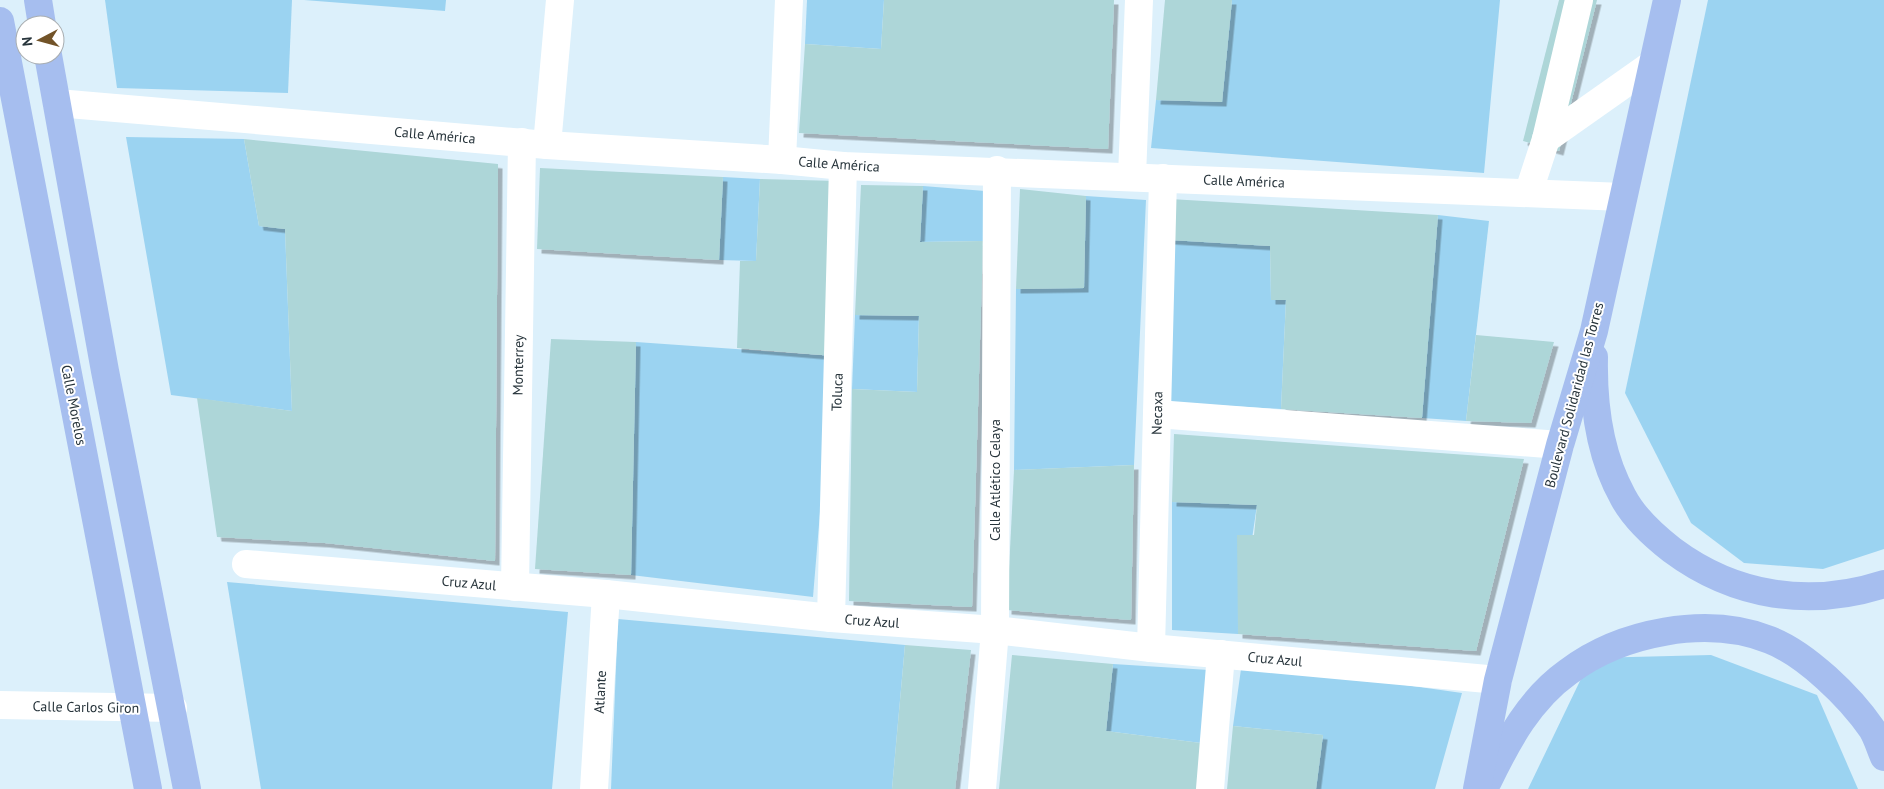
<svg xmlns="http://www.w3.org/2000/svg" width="1884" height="789" font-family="'PT Sans',sans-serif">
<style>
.green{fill:#9bd3f1}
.building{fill:#add6d8;filter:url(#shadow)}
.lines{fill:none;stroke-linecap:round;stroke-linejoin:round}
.minor{stroke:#fff;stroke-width:28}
.major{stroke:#a6beef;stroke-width:28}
.labels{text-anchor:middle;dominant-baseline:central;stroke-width:4;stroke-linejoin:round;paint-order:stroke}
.street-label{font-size:14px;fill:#27343b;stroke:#fff}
</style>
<defs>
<filter id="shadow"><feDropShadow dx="4.5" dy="4.5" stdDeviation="0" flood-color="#0004"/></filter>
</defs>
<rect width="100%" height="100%" fill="#dcf0fb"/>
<g class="green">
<path d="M105,0H292L288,93L117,88Z"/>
<path d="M304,0H446L445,11Z"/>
<path d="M807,0H884L881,49L805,44Z"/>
<path d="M1232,0H1500L1484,173L1151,148L1156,100L1222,102Z"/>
<path d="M1708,0H1884V549L1823,569L1744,563L1691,523L1625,393Z"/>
<path d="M126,137L244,139L259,226L285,229L292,411L171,395Z"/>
<path d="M723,177L760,179L756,261L719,260Z"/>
<path d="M923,186L985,191L983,241L920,242Z"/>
<path d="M1086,196L1146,200L1134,465L1014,470L1016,289L1084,288Z"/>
<path d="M1438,215L1489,221L1466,421L1422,418Z"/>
<path d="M1170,240L1270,246L1271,300H1286L1281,409L1163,402Z"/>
<path d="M855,315L919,316L917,392L852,389Z"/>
<path d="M636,342L833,356L813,597L631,575Z"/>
<path d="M1172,502L1257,505L1238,634L1172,630Z"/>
<path d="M227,582L568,612L552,789H261Z"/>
<path d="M618,619L905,645L892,789H611Z"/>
<path d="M1711,655L1817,695L1858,789H1528L1591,658Z"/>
<path d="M1242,662L1462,693L1435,789H1316L1323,735L1233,726Z"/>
<path d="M1113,664L1209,670L1201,743L1106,731Z"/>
</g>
<g class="building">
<path d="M884,0H1114L1108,149L799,133L805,44L881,49Z"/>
<path d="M1165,0H1232L1222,102L1156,100Z"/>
<path d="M1559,0H1597L1559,151L1523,141Z"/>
<path d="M244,139L498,164L495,561L325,543L217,537L197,398L292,411L285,229L259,226Z"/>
<path d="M540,168L723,177L719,260L537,249Z"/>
<path d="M760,179L838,181L833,356L737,348L740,261H756Z"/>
<path d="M861,185L923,186L920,242L983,241L972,607L849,601L852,389L917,392L919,316L855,315Z"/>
<path d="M1020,189L1086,196L1084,288L1016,289Z"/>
<path d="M1170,199L1438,215L1422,418L1281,409L1286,300H1271L1270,246L1170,240Z"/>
<path d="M1476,335L1554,342L1531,423L1466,421Z"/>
<path d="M551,339L636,342L631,575L535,569Z"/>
<path d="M1174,434L1524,459L1476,651L1238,634L1237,535H1254L1257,505L1172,502Z"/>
<path d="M1134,465L1131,620L1007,610L1014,470Z"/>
<path d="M905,645L971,650L955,789H892Z"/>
<path d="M1012,655L1113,664L1106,731L1201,743L1196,789H999Z"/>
<path d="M1233,726L1323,735L1316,789H1227Z"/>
</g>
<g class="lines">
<g class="minor">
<path d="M57,103L547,145L782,160L843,166L1623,197"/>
<path d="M1546,139L1651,65"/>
<path d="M547,145L560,0"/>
<path d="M782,160L789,0"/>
<path d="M1132,176L1139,0"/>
<path d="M1529,191L1546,139L1579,0"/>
<path d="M1157,414L1560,445"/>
<path d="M246,564L606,594L831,618L995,630L1151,648L1498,680"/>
<path d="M515,587L522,142"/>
<path d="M831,618L843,166"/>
<path d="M1151,648L1163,178"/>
<path d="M0,705L173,708"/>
<path d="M594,789L606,594"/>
<path d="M982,789L995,630L997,170"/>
<path d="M1210,789L1221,654"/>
</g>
<g class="major">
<path d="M38,0L42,25"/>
<path d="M0,21L148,789"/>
<path d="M48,55L105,371L187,789"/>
<path d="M1594,357C1593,404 1600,456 1623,497C1634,518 1654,536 1672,550C1735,597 1810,608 1884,584"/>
<path d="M1488,781C1508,740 1530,699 1568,672C1621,632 1707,615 1770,640C1806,654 1850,697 1872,729C1877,737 1880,748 1884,757"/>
<path d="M1477,789L1498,680L1560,445L1594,331L1667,0"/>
</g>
</g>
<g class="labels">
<g class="street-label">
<text transform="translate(435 135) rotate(5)">Calle América</text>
<text transform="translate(839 164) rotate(4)">Calle América</text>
<text transform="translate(1244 181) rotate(2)">Calle América</text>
<text transform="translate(518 365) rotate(-89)">Monterrey</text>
<text transform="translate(837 392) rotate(-88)">Toluca</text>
<text transform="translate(1574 395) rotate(-75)">Boulevard Solidaridad las Torres</text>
<text transform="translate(74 405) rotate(79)">Calle Morelos</text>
<text transform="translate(1157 413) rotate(-89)">Necaxa</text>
<text transform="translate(995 480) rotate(-90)">Calle Atlético Celaya</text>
<text transform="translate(469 583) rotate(5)">Cruz Azul</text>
<text transform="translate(872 621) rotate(4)">Cruz Azul</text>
<text transform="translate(1275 659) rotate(5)">Cruz Azul</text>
<text transform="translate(600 692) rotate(-87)">Atlante</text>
<text transform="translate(86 707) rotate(1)">Calle Carlos Giron</text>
</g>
</g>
<g transform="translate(40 40) rotate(264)"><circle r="24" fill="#ffffff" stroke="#a9aeb1"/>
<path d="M0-4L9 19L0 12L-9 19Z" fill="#725328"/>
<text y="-8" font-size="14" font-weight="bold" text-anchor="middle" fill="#27343b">N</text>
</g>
</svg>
